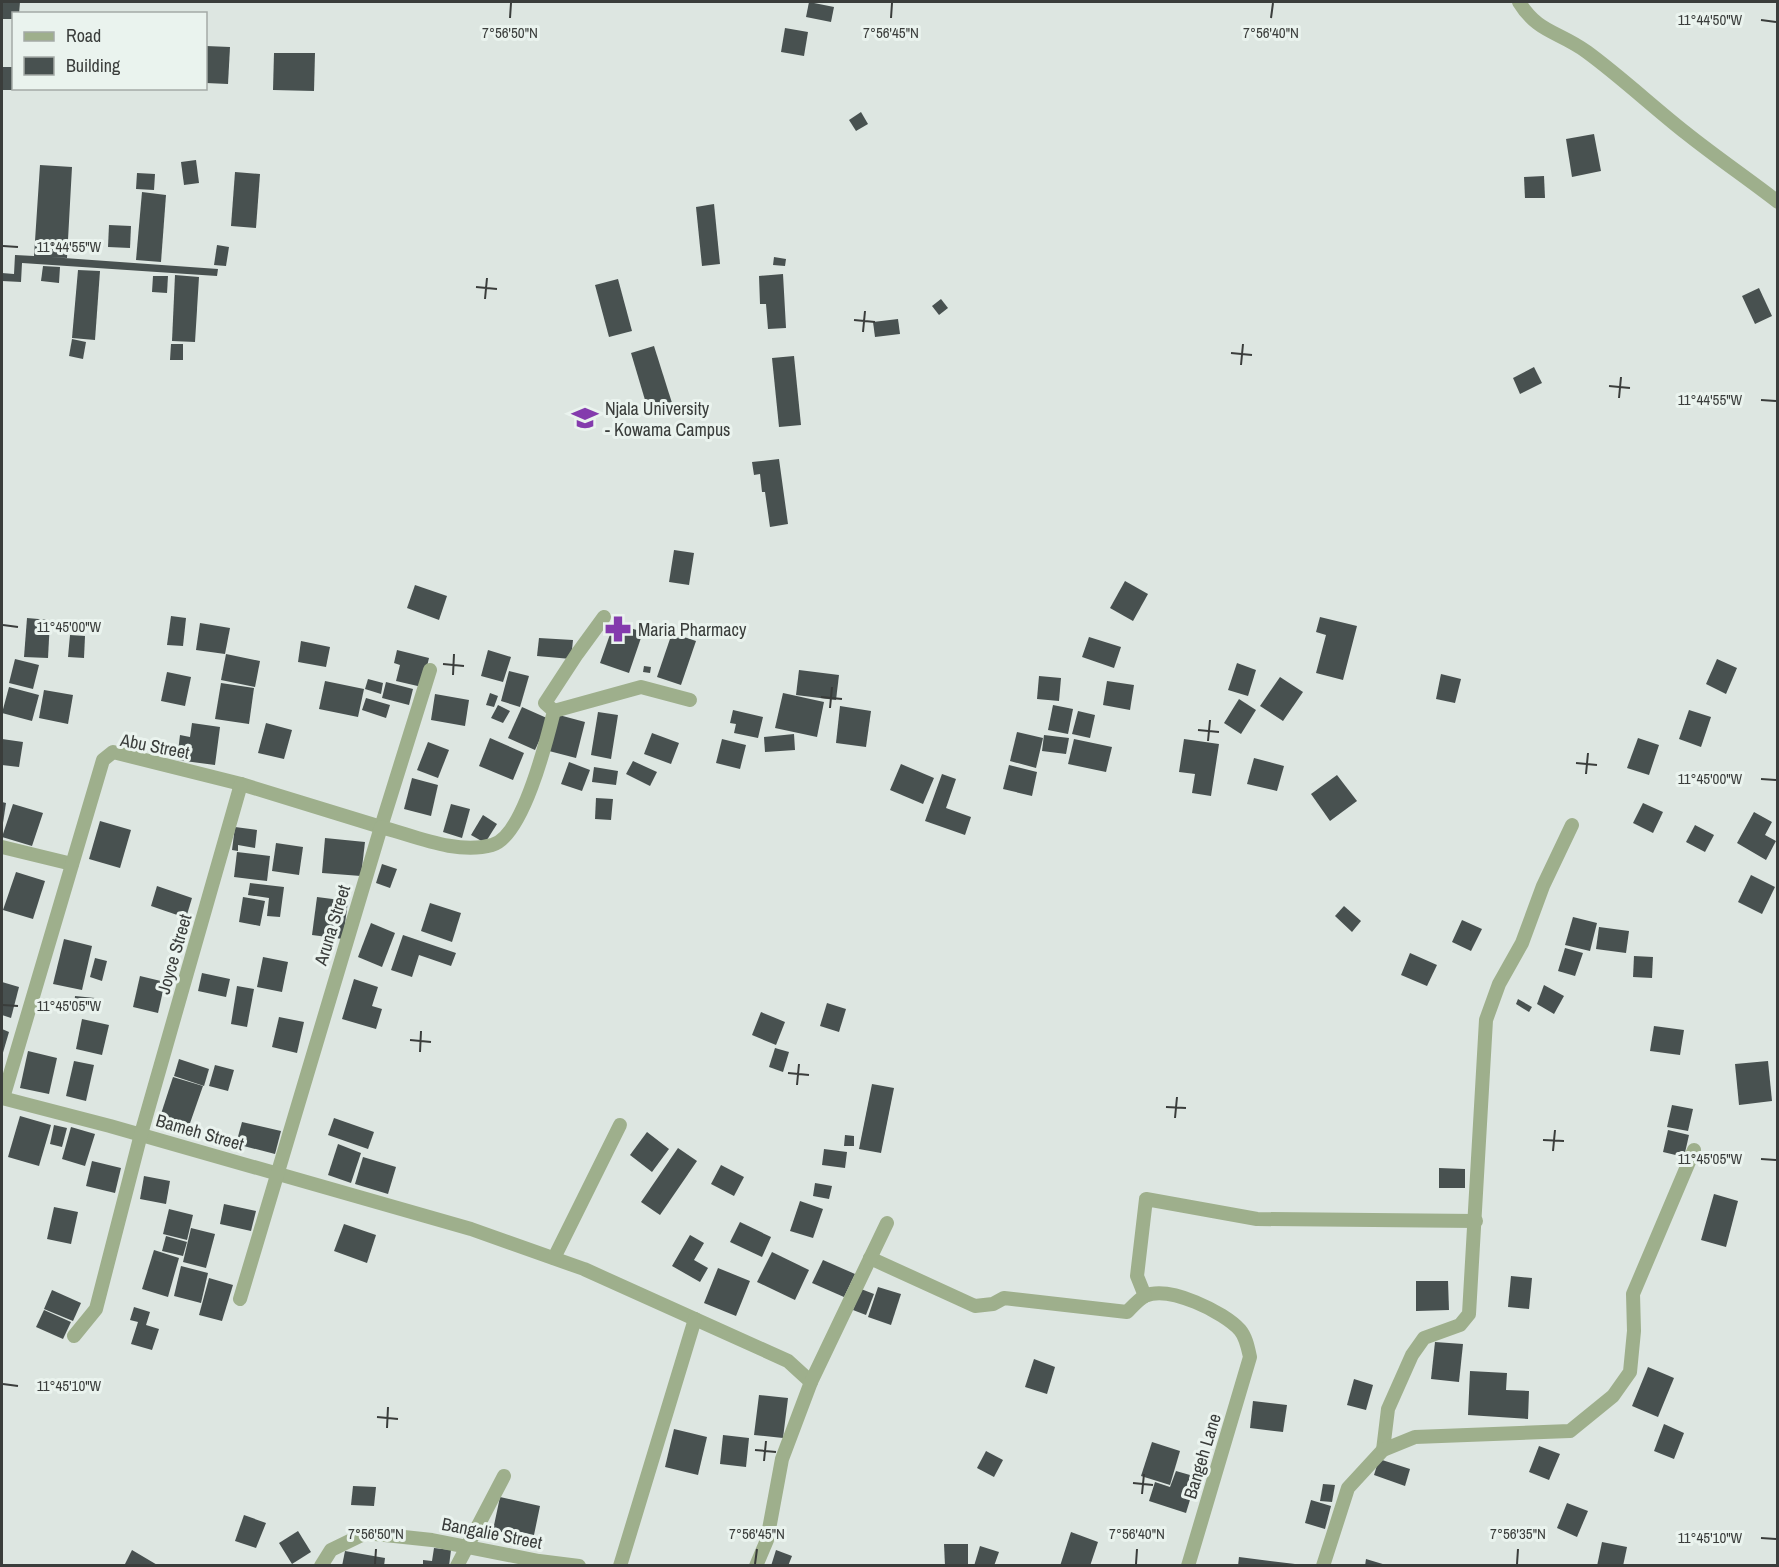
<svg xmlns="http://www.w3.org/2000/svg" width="1779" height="1567" font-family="'Archivo Narrow',sans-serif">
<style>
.building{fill:#485150}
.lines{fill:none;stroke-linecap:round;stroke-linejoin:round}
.minor{stroke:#9eaf8c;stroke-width:14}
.ticks{fill:none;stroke:#3a3d3b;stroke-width:2}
.labels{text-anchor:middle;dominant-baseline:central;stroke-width:6;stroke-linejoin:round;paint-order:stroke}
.poi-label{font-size:18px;fill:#3a3d3b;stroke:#eaf3ee;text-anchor:start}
.street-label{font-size:18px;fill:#3a3d3b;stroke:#eaf3ee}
.ticks-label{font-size:15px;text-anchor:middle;fill:#3a3d3b;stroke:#eaf3ee;stroke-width:6;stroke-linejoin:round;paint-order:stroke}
</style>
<rect width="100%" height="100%" fill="#dde6e1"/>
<g class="building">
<path d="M2,2H20L19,14H14V19H2Z"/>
<path d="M809,2L834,7L831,22L806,17Z"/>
<path d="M785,28L808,32L804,56L781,52Z"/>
<path d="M206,46L230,47L228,84L206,83Z"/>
<path d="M274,53H315L314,91L273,90Z"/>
<rect x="2" y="67" width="12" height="23"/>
<path d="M861,112L868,124L856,131L849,120Z"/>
<path d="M1594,134L1601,171L1572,177L1566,139Z"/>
<path d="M196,160L199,183L184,185L181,162Z"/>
<path d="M40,165L72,167L67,258L50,257L218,269L217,276L22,263L21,282L2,281V273L14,274L15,255L34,256Z"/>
<path d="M235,172L260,174L256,228L231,226Z"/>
<path d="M137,173L155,174L154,190L136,189Z"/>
<path d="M1544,176L1545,198H1525L1524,177Z"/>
<path d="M142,192L166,195L161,262L136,260Z"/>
<path d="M714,204L720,264L702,266L696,207Z"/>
<path d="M109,225L131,226L130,248L108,247Z"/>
<path d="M217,245L229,247L226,266L214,265Z"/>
<path d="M774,257L786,259L785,266L773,265Z"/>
<path d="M43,266L60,267L59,283L41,281Z"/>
<path d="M78,270L100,271L95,340L72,338Z"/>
<path d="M783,274L786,328L768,329L766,304H760L759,276Z"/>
<path d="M175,275L199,277L195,342L172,341Z"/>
<path d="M153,276H168L167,293L152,292Z"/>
<path d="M618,279L632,331L609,337L595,285Z"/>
<path d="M1759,288L1772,316L1755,324L1742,296Z"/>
<path d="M941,299L948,308L939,315L932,306Z"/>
<path d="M898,319L900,334L875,337L873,322Z"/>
<path d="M72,339L86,342L83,359L69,356Z"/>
<path d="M171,344H183V360H170Z"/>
<path d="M654,346L672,403L648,410L631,353Z"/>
<path d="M794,356L801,425L779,427L772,358Z"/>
<path d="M1534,367L1542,383L1520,394L1513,378Z"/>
<path d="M779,459L788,524L770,527L765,492H762L760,474L754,475L752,462Z"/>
<path d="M674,550L694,553L689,585L669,582Z"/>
<path d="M1125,581L1148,594L1133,621L1110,608Z"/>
<path d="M415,585L447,596L439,620L407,608Z"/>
<path d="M171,616L186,618L183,646L167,645Z"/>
<path d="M1320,617L1357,626L1343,680L1316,673L1326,635L1316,632Z"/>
<path d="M27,618L50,620L48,658L24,657Z"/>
<path d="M200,623L230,628L225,654L196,650Z"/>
<path d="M614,623L643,632L629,673L600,663Z"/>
<path d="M672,633L696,641L681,685L657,677Z"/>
<path d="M70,635L85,636L84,658L68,657Z"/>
<path d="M1089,637L1121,647L1114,668L1082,657Z"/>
<path d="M539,638L573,640L571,659L537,656Z"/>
<path d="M301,641L330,647L326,667L298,662Z"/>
<path d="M397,650L429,658L422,687L396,681L400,665L394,663Z"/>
<path d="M488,650L511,657L503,682L481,676Z"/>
<path d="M226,654L260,661L255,687L221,680Z"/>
<path d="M15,659L39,665L33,689L9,683Z"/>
<path d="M1717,659L1737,668L1726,694L1706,684Z"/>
<path d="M1237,663L1256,670L1248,696L1228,690Z"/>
<path d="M644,666L651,667L650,673L643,672Z"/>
<path d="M799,670L839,675L836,700L796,695Z"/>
<path d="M509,671L529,676L520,707L501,701Z"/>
<path d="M167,672L191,677L185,706L161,701Z"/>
<path d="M1441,674L1461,679L1455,703L1436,699Z"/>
<path d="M1039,676L1061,678L1059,701L1037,699Z"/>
<path d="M1280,677L1303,692L1283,721L1260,706Z"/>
<path d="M368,679L383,683L381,694L365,689Z"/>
<path d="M325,681L364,689L358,717L319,709Z"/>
<path d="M1107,681L1134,685L1130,710L1103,705Z"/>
<path d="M386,682L413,689L409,705L382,698Z"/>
<path d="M221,683L254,688L249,724L215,719Z"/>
<path d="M9,687L39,695L32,721L2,713Z"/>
<path d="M44,690L73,695L68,724L39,718Z"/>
<path d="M490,693L498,696L494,707L486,705Z"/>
<path d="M783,693L824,702L817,737L775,728Z"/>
<path d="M435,694L469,700L465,726L431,720Z"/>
<path d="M366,698L390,705L386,718L362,710Z"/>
<path d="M1239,699L1256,710L1241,734L1224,723Z"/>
<path d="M498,705L510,711L503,723L491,718Z"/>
<path d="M1053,705L1073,709L1068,734L1048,730Z"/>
<path d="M840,706L871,711L866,747L836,743Z"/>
<path d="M522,707L549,719L535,750L508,738Z"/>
<path d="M733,710L763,717L758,738L734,733L736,724L730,723Z"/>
<path d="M1689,710L1711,717L1701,747L1679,739Z"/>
<path d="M1078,711L1095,715L1090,738L1072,734Z"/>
<path d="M598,712L618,715L611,759L591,755Z"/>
<path d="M559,715L585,722L576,758L549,751Z"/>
<path d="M192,723L220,727L215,765L177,760L180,735L190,737Z"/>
<path d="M266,723L292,730L284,759L258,753Z"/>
<path d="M1017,732L1043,738L1036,768L1010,761Z"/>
<path d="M652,733L679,743L671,764L644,754Z"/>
<path d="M794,734L795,750L765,752L764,737Z"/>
<path d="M1044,735L1069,738L1066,754L1042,751Z"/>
<path d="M490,738L524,753L513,780L479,766Z"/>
<path d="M1638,738L1659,745L1649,775L1627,768Z"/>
<path d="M2,739L23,742L19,767L2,765Z"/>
<path d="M722,739L746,745L740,769L716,763Z"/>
<path d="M1074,739L1112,747L1106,772L1068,764Z"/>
<path d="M1184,739L1219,744L1211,796L1192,793L1195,774L1179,772Z"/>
<path d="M428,742L449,750L438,778L417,770Z"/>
<path d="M1254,758L1284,766L1277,791L1247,784Z"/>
<path d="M633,761L657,772L650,786L626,774Z"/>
<path d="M569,762L590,770L582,791L561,784Z"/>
<path d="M901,764L934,778L923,804L890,790Z"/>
<path d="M1009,765L1037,772L1032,796L1003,789Z"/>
<path d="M594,767L618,771L616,785L592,782Z"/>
<path d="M942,774L956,779L946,808L971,817L965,835L925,821Z"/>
<path d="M1337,775L1357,801L1330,821L1311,794Z"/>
<path d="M412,778L438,785L431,816L404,809Z"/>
<path d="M596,798L613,799L611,820L595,819Z"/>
<path d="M2,802L6,803L3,823H2Z"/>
<path d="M1643,803L1663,812L1653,833L1633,823Z"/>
<path d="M13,804L43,813L32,846L2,837Z"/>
<path d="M451,804L470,809L462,838L443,832Z"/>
<path d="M1754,812L1772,822L1765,835L1776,841L1766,860L1737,843Z"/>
<path d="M483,815L497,824L485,843L471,835Z"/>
<path d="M100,821L131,830L120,868L89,859Z"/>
<path d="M1695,825L1714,835L1705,852L1686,842Z"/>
<path d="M235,827L257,830L255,848L238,845V851L232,850Z"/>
<path d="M325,838L365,842L361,876L322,873Z"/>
<path d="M276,843L303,847L299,875L272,871Z"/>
<path d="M237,852L270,856L267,881L234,877Z"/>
<path d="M382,864L397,869L390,888L376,883Z"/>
<path d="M16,872L45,881L33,919L3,910Z"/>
<path d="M1751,875L1775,887L1762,914L1738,902Z"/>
<path d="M250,883L284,887L280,917L267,916L269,898L248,895Z"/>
<path d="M157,886L192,898L186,918L151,906Z"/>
<path d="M243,897L265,901L260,926L239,922Z"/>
<path d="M317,897L348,901L343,939L312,935Z"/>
<path d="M430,903L461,913L452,942L421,931Z"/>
<path d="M1344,906L1361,921L1352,932L1335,916Z"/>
<path d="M1573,917L1597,923L1590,951L1565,945Z"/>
<path d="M1462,920L1482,929L1471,951L1452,942Z"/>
<path d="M371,923L395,933L382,967L358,957Z"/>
<path d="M1599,927L1629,931L1626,953L1596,949Z"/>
<path d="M403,935L456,953L451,966L419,955L412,977L391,970Z"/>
<path d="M64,939L92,946L82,990L53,984Z"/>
<path d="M1565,948L1583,953L1575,976L1558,971Z"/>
<path d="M1410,953L1437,965L1427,986L1401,975Z"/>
<path d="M1634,956L1653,957L1652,978L1633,977Z"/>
<path d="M263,957L288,962L282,992L257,987Z"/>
<path d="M95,958L107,961L102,981L90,977Z"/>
<path d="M202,973L230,979L226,997L198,991Z"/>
<path d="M140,976L165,982L158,1013L133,1007Z"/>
<path d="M354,979L378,987L372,1006L382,1009L376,1029L342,1019Z"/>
<path d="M2,982L19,987L11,1018L2,1015Z"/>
<path d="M1544,985L1564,996L1554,1014L1537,1004Z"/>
<path d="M237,986L254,989L247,1027L231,1024Z"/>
<path d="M75,996L95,998L94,1009L74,1007Z"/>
<path d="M1518,999L1532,1007L1529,1012L1516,1004Z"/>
<path d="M827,1003L846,1009L839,1032L820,1026Z"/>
<path d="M761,1012L785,1022L776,1045L752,1035Z"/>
<path d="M279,1017L304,1022L297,1053L272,1047Z"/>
<path d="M82,1019L109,1025L102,1055L76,1049Z"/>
<path d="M1654,1026L1684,1030L1680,1055L1650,1051Z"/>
<path d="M2,1029L9,1032L2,1056Z"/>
<path d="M775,1048L789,1052L783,1072L769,1067Z"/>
<path d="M28,1051L57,1058L49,1094L20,1088Z"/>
<path d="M179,1059L209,1069L204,1086L174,1076Z"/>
<path d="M74,1061L94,1065L86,1101L66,1096Z"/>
<path d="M1768,1061L1772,1101L1739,1105L1735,1064Z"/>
<path d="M215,1065L234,1070L228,1091L209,1086Z"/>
<path d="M173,1077L203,1086L189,1126L160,1117Z"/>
<path d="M872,1084L894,1088L881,1153L859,1149Z"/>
<path d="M1672,1105L1693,1109L1688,1131L1667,1127Z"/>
<path d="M20,1116L51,1125L39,1166L8,1157Z"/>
<path d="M334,1118L374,1132L368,1149L328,1135Z"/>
<path d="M242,1122L281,1131L275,1154L236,1144Z"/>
<path d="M54,1125L67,1128L62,1147L50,1144Z"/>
<path d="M71,1127L95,1134L85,1166L62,1159Z"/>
<path d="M1668,1130L1689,1135L1684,1157L1663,1152Z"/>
<path d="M647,1132L669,1149L652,1172L630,1155Z"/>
<path d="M845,1135L854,1136V1146H844Z"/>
<path d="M338,1144L361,1153L351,1183L328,1175Z"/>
<path d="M678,1148L697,1161L660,1215L641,1202Z"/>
<path d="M824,1149L847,1152L845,1168L822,1165Z"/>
<path d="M363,1157L396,1167L388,1194L355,1184Z"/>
<path d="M92,1161L121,1168L115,1193L86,1186Z"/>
<path d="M721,1165L744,1177L734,1196L711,1184Z"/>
<path d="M1439,1168L1465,1169V1188H1439Z"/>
<path d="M144,1176L170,1181L166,1204L140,1199Z"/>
<path d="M815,1183L832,1186L829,1199L813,1196Z"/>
<path d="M1714,1194L1738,1201L1726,1247L1701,1240Z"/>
<path d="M800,1201L823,1209L813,1238L790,1231Z"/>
<path d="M224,1204L256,1211L251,1231L220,1224Z"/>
<path d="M54,1207L78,1212L71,1244L47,1239Z"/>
<path d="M169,1209L193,1215L187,1240L163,1234Z"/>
<path d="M740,1222L771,1237L762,1257L730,1242Z"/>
<path d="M344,1224L376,1235L367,1263L334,1251Z"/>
<path d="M191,1228L215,1234L206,1268L183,1262Z"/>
<path d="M690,1235L704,1243L694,1260L708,1268L700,1282L672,1266Z"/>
<path d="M166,1236L187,1242L183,1256L162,1251Z"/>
<path d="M154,1250L179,1258L168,1297L142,1289Z"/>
<path d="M772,1252L809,1270L795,1300L757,1282Z"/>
<path d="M823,1260L855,1274L844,1297L812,1283Z"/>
<path d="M181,1266L208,1273L201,1303L174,1296Z"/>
<path d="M718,1268L750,1281L736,1316L704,1303Z"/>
<path d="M1511,1276L1532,1278L1529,1309L1508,1307Z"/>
<path d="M209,1278L233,1285L222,1321L199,1315Z"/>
<path d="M1416,1281H1448L1449,1310L1416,1311Z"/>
<path d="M878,1287L901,1294L891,1325L868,1317Z"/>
<path d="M861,1289L874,1294L866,1315L853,1310Z"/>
<path d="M52,1290L81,1303L73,1321L44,1309Z"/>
<path d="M134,1307L150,1312L146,1325L159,1329L152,1350L131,1344L138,1322L130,1320Z"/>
<path d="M44,1310L71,1322L63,1339L36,1327Z"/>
<path d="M1435,1342L1463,1344L1459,1382L1431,1379Z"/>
<path d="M1034,1359L1055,1367L1047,1394L1025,1387Z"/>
<path d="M1648,1367L1674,1378L1658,1417L1632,1406Z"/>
<path d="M1470,1371L1507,1373L1506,1390L1529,1391L1528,1419L1468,1415Z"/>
<path d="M1354,1379L1373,1385L1366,1410L1347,1405Z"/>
<path d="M759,1395L788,1398L783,1438L754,1435Z"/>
<path d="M1253,1401L1287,1405L1283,1432L1250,1428Z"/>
<path d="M1664,1424L1684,1433L1674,1459L1654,1451Z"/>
<path d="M674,1429L707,1437L698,1475L665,1467Z"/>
<path d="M723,1435L749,1438L746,1467L720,1464Z"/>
<path d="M1152,1442L1180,1451L1170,1485L1141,1476Z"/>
<path d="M1539,1446L1560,1454L1549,1480L1529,1472Z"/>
<path d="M986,1451L1003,1460L994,1477L977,1468Z"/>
<path d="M1379,1459L1410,1469L1405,1486L1374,1475Z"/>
<path d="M1176,1471L1197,1477L1186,1513L1149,1501L1155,1482L1170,1487Z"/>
<path d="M1323,1484L1335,1485L1332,1502L1320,1501Z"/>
<path d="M353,1486L376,1487L374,1506L351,1505Z"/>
<path d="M500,1497L540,1506L534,1535L517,1531L516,1535L493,1530Z"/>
<path d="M1311,1500L1331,1506L1325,1529L1305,1523Z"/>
<path d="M1567,1503L1588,1511L1577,1537L1557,1528Z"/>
<path d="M244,1515L266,1523L256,1548L235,1541Z"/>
<path d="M298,1531L311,1552L292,1564L279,1543Z"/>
<path d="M1071,1532L1098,1542L1090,1566H1060Z"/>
<path d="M1602,1542L1627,1547L1623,1566H1597Z"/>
<path d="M944,1544H968V1566H945Z"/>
<path d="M980,1546L999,1552L994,1566H974Z"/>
<path d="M434,1548L451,1550L449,1566H423V1560L432,1561Z"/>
<path d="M132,1550L159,1566H124Z"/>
<path d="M776,1550L792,1556L788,1566H771Z"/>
<path d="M345,1551L385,1558L384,1566H342Z"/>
<path d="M1239,1557L1295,1564V1566H1238Z"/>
<path d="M1366,1559L1386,1565V1566H1365Z"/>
</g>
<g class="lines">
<g class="minor">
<path d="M1519,2C1538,33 1558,31 1587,52C1621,77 1653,107 1686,133C1716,157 1747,178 1778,202"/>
<path d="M554,711L641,687L690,700"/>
<path d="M2,847L72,864"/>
<path d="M2,1098L110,1126L471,1229L584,1269L788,1361L811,1382"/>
<path d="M3,1098L103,760L113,752L241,784L381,827L430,670"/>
<path d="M554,1258L620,1125"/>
<path d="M870,1258L975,1306L993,1304L1004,1298L1127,1312C1132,1307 1139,1299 1145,1296C1169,1285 1224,1312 1240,1330C1246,1337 1248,1348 1250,1357L1188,1566"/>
<path d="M1145,1296L1137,1276L1146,1199L1257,1219L1476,1221"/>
<path d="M240,1299L381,827C415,836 457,855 492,845C523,837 547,739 554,711L545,703L577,654L604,617"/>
<path d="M74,1336L96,1309L141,1134L241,784"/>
<path d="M1383,1450L1388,1409L1412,1355L1424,1338L1460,1325L1469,1314L1486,1020L1499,984L1522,943L1543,886L1572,825"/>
<path d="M321,1566L331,1550L366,1533L432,1540L539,1561L579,1566"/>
<path d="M457,1566L504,1476"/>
<path d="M620,1566L695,1319"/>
<path d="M756,1566L767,1540L782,1459L811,1382L887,1223"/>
<path d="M1323,1566L1348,1488L1383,1450L1415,1437L1570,1431L1613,1396L1630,1372L1634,1331L1633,1294L1694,1150"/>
</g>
</g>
<path class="ticks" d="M510,18L511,3M891,18L892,3M1271,18L1273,3M1761,20L1776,22M3,246L18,247M476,287L497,289M485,299L487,278M854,320L875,322M863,332L865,311M1231,353L1252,355M1241,365L1243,344M1609,386L1630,388M1619,398L1621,377M1761,400L1776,401M3,625L18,627M443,664L464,666M453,675L454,654M821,697L842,699M830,708L832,687M1198,730L1219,732M1208,741L1210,720M1576,763L1597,765M1586,774L1588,753M1761,779L1776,780M3,1005L18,1006M410,1040L431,1042M420,1052L421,1031M788,1073L809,1075M797,1085L799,1064M1166,1107L1186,1108M1175,1118L1177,1097M1543,1140L1564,1141M1553,1151L1555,1130M1761,1159L1776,1160M3,1384L18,1386M377,1417L398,1419M387,1428L388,1407M755,1450L776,1452M764,1461L766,1441M1133,1483L1153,1485M1142,1494L1144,1474M1761,1538L1776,1539M375,1564L376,1549M755,1564L757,1549M1136,1564L1137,1549M1517,1564L1518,1549"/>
<defs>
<g id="university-bare" transform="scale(2.07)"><path d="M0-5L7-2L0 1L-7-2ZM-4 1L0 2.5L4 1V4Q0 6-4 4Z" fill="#843bad" stroke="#eaf3ee" stroke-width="2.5" paint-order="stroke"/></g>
<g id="pharmacy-bare" transform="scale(2.07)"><path d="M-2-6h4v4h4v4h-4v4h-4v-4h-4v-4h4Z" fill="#843bad" stroke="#eaf3ee" stroke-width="2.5" paint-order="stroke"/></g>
</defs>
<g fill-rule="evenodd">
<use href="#university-bare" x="585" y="418"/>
<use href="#pharmacy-bare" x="618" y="629"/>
</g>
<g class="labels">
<g class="poi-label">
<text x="605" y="408">Njala University<tspan x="605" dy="21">- Kowama Campus</tspan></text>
<text x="638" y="629">Maria Pharmacy</text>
</g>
<g class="street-label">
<text transform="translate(155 746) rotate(11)">Abu Street</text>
<text transform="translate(332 925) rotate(-73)">Aruna Street</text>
<text transform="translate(174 954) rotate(-74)">Joyce Street</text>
<text transform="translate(200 1132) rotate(16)">Bameh Street</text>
<text transform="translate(1202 1456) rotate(-73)">Bangeh Lane</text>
<text transform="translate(492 1533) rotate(11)">Bangalie Street</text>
</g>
</g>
<g class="ticks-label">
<text x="1710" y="25">11°44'50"W</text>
<text x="510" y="38">7°56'50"N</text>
<text x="891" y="38">7°56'45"N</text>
<text x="1271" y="38">7°56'40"N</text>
<text x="69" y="252">11°44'55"W</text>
<text x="1710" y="405">11°44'55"W</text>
<text x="69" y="632">11°45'00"W</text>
<text x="1710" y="784">11°45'00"W</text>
<text x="69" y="1011">11°45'05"W</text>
<text x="1710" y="1164">11°45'05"W</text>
<text x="69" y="1391">11°45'10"W</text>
<text x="376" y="1539">7°56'50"N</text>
<text x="757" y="1539">7°56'45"N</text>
<text x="1137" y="1539">7°56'40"N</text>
<text x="1518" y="1539">7°56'35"N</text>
<text x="1710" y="1543">11°45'10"W</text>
</g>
<rect width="1779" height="1567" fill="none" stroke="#3a3d3b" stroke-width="6"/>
<rect x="12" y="12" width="195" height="78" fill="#eaf3ee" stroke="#a4aaa6" stroke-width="1.5"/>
<rect x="24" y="32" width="30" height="9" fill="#9eaf8c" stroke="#a4aaa6" stroke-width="1.5"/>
<text x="66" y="42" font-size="18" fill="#3a3d3b">Road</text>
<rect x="24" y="57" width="30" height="18" fill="#485150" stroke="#a4aaa6" stroke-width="1.5"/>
<text x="66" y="72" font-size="18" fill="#3a3d3b">Building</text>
</svg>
